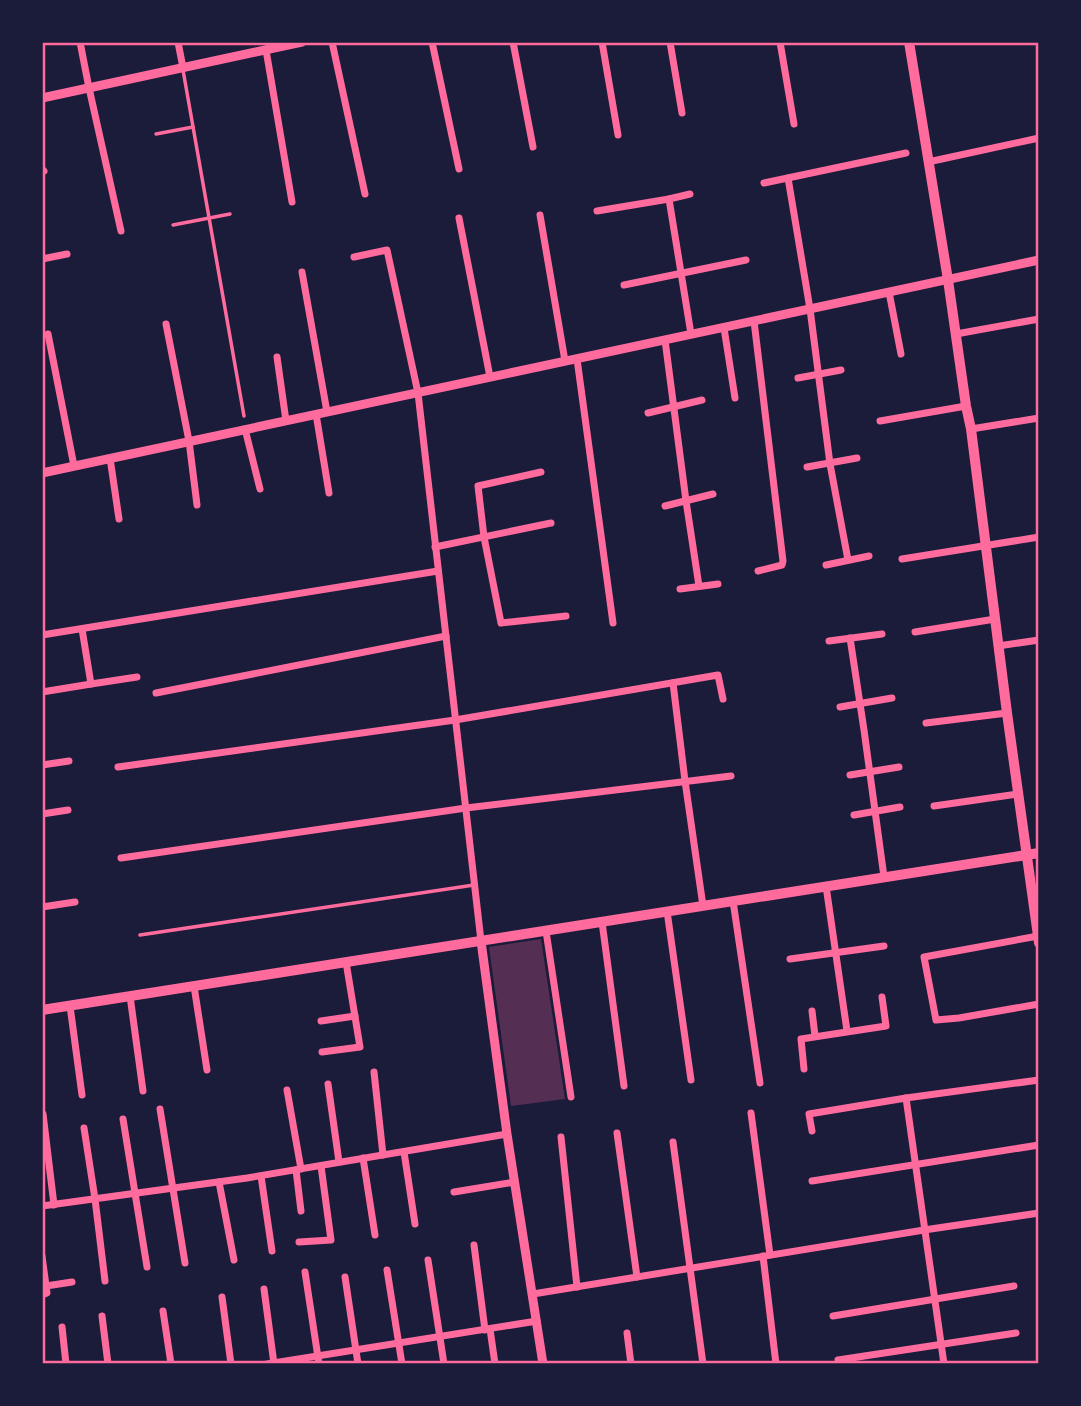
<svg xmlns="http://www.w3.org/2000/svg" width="1081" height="1406" font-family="Overpass,sans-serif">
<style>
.building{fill:#542f53}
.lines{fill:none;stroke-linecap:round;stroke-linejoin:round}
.service{stroke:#ff6b9d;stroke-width:3.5}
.minor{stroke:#ff6b9d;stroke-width:7}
.tertiary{stroke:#ff6b9d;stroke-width:9}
.secondary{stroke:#ff6b9d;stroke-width:10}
.neatline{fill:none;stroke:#ff6b9d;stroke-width:2.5}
</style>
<rect width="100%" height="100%" fill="#1b1b3a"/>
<path class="building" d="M541,939L565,1099L511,1106L489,947Z"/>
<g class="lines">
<g class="service">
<path d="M183,70L244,416"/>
<path d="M156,134L193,127"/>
<path d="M173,225L230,214"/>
<path d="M140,935L474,885"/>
</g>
<g class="minor">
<path d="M80,42L89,88L121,231"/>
<path d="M178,42L183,68"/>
<path d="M332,42L365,194"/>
<path d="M432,42L459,169"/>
<path d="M513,42L533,147"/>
<path d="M602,42L618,135"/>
<path d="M670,42L682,113"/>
<path d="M780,42L794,124"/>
<path d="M266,50L292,202"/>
<path d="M928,162L1039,138"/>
<path d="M42,172L44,171"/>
<path d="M788,178L810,309L830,464L848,560"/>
<path d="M764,183L906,153"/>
<path d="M690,194L669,199L691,334"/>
<path d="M597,211L669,199"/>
<path d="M540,215L565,361"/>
<path d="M459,218L490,377"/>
<path d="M354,257L387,250L418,393L481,941"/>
<path d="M42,259L67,254"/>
<path d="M302,272L327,412"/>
<path d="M624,285L746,260"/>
<path d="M889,292L901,354"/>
<path d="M754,321L783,561L782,565L758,571"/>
<path d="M166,324L189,441L197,505"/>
<path d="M724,328L735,398"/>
<path d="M48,334L74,466"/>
<path d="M956,334L1039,319"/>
<path d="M665,340L686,501L699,586"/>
<path d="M277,357L286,421"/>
<path d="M577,359L613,623"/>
<path d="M798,378L841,370"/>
<path d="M648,413L702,400"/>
<path d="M316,414L329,493"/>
<path d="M880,421L966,406"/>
<path d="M245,429L260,489"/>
<path d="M971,429L1039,418"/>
<path d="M110,458L119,519"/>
<path d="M807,467L857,458"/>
<path d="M541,472L478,486L484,537L501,623L566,616"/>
<path d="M665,506L713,494"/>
<path d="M435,547L551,523"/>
<path d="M902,559L1039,537"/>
<path d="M826,565L869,556"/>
<path d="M680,589L718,584"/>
<path d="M82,629L91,684L137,677"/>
<path d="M915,632L995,619"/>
<path d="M42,635L438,571"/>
<path d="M850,638L864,730L884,877"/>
<path d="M829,641L882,634"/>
<path d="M998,646L1039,640"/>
<path d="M673,683L685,781L703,906"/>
<path d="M42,692L91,684"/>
<path d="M156,693L446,636"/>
<path d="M840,707L892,698"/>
<path d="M926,723L1007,713"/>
<path d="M42,765L69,761"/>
<path d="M118,767L455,720L718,675L723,699"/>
<path d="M850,775L899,767"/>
<path d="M934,806L1018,794"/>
<path d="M42,814L68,810"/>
<path d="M854,815L900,807"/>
<path d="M121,858L466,808L731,776"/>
<path d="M826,886L847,1031"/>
<path d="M733,901L760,1083"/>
<path d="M42,907L75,902"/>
<path d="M667,911L691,1080"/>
<path d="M602,922L624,1086"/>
<path d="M546,931L571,1097"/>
<path d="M1038,936L924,957L936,1020L959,1018L1039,1004"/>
<path d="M790,959L884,946"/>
<path d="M194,986L207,1070"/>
<path d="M130,996L143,1091"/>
<path d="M70,1006L82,1095"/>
<path d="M812,1011L815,1036"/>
<path d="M321,1021L355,1016"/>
<path d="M322,1052L360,1047L346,962"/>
<path d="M804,1069L801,1039L886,1026L882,997"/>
<path d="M374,1072L383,1155"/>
<path d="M328,1084L339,1162"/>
<path d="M287,1090L301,1169"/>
<path d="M906,1098L944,1364"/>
<path d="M160,1109L185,1263"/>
<path d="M751,1113L770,1255"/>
<path d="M43,1114L54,1205"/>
<path d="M123,1119L147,1267"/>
<path d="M84,1128L95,1199L105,1281"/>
<path d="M812,1131L809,1114L906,1098L1039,1080"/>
<path d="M617,1133L637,1277"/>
<path d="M561,1137L577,1287"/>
<path d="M673,1142L703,1364"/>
<path d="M404,1152L415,1224"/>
<path d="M363,1158L375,1235"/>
<path d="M296,1170L301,1211"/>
<path d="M261,1176L272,1251"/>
<path d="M812,1181L1039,1145"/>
<path d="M219,1182L234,1260"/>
<path d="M454,1192L515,1182"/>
<path d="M42,1206L247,1178L507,1134"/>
<path d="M299,1242L331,1240L321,1166"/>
<path d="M474,1245L485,1330"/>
<path d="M42,1256L47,1293L42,1295"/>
<path d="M763,1256L776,1364"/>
<path d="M428,1260L444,1364"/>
<path d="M387,1270L402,1364"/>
<path d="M305,1272L319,1364"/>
<path d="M345,1277L358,1364"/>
<path d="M46,1286L72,1282"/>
<path d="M264,1289L274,1364"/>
<path d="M533,1294L924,1230L1039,1213"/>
<path d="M222,1297L231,1364"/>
<path d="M163,1311L171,1364"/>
<path d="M102,1316L108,1364"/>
<path d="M833,1316L1014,1286"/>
<path d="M62,1327L66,1364"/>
<path d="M490,1329L495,1364"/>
<path d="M627,1333L631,1364"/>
<path d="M838,1360L1016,1333"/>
<path d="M267,1364L537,1321"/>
</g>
<g class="tertiary">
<path d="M42,98L302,42"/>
<path d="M42,473L1039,260"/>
<path d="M481,941L507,1134L543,1364"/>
</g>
<g class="secondary">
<path d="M909,42L948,280L966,406L971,429L1007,713L1039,943"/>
<path d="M42,1010L1039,853"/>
</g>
</g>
<rect width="1081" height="1406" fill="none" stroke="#1b1b3a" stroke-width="88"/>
<rect x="44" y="44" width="993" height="1318" class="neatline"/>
</svg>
